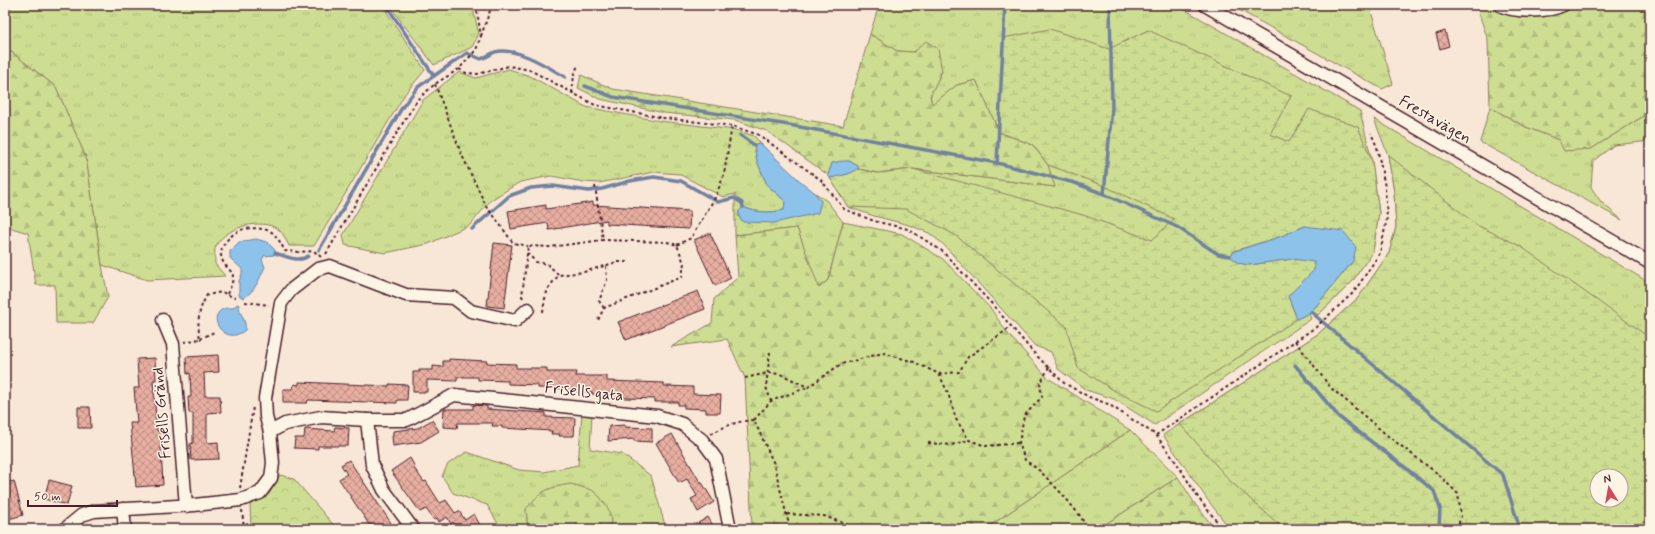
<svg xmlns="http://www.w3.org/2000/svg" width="1655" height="534" font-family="Mynerve,sans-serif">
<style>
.grass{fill:url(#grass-tufts);stroke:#8c7e5e}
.forest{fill:url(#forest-firs);stroke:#8c7e5e}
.wetland{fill:url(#wetland-marsh);stroke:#8c7e5e;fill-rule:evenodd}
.park{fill:url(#park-crowns);stroke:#8c7e5e}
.water{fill:#8dc2ea;stroke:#72819e}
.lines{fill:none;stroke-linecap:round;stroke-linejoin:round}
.stream{stroke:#72819e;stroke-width:3.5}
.building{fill:url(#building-cross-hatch);stroke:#4a1f2b}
.minor-casing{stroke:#4a1f2b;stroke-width:15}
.path{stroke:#4a1f2b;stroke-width:2;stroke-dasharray:3 3;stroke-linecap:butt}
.minor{stroke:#fcf5e5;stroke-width:12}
.labels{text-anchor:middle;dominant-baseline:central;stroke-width:3;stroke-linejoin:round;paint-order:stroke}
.street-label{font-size:16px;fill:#4a1f2b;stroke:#fcf5e5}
</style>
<defs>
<pattern id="grass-tufts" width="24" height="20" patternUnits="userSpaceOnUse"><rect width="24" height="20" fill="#cdde92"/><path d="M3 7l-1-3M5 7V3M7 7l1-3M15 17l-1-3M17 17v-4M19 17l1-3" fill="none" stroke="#b2be7e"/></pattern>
<pattern id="forest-firs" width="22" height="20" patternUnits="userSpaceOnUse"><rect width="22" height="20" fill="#cdde92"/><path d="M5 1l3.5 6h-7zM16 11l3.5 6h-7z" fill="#b2be7e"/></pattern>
<pattern id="wetland-marsh" width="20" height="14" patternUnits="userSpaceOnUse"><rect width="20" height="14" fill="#cdde92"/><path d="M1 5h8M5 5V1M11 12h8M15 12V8" fill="none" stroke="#b2be7e"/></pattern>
<pattern id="park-crowns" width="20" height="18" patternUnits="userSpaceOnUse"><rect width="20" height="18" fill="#cdde92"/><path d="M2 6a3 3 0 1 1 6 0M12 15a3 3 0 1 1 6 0" fill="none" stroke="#b2be7e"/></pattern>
<pattern id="building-cross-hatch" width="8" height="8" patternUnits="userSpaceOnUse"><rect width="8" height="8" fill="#e7aea1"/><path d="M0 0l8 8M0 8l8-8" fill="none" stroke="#bd8d83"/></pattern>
</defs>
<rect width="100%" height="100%" fill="#f8e7d7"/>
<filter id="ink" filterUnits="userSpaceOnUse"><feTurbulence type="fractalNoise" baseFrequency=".025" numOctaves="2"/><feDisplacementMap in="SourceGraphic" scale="8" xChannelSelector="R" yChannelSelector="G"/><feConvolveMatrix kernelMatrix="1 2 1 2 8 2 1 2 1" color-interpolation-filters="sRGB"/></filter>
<g filter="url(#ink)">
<g class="grass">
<path d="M5,5H382L425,70L405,94L314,246H289C285,238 282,230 274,227C256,219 225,228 216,246C214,250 215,259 215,264L225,276L147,280L102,265L86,158L56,87L5,47Z"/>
<path d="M389,5H472L479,34L472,47L434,65Z"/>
<path d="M879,5H1177L1360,111L1372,161L1379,213L1373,251L1352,282L1318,315L1312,311L1353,261L1297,319L1309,313L1311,319L1155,425L1114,399L1086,390L1058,369L1051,352L1035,346L943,244L929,233L909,225L874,216L848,207L830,178L848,174L858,169L877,173L913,169L1055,187L999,132L976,80L957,85L932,105L930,96L942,71L914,52L897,51L870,34Z"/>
<path d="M1230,5H1369L1393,84L1382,89Z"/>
<path d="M509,69L530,76L586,107L660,121L736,130L754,136L761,144L754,145L757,161L767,185L785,201L784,210C769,213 757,213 743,207L739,211V217L743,222L821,201L814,192L827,201L843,222L828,280L818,288L797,228L735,235V194L723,197L679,174L654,172L599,183L584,182L551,176L520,182L491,200L470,225L428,244L385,253L345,245L343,235L423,100L459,72L476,78Z"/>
<path d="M1490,107L1526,127L1559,140L1591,149L1650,112V141L1614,145L1593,161L1591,187L1601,202L1622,220L1480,142Z"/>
<path d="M1374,119L1650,283V421L1472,529H1230L1207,499L1163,435L1318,334L1358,298L1389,253L1396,227L1394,192L1388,155Z"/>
<path d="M582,413L592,414L590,449L622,454L651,476L666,529H608L612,519L526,509L528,529H499L500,527L487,505L453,493L442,476L448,464L467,452L519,470L544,472L578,465Z"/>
<path d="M1130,430L1178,477L1098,529H985Z"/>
</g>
<g class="forest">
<path d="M1476,5H1485L1506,13L1553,14L1572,5H1650V112L1591,149L1564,151L1559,140L1526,127L1490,107L1488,40Z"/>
<path d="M870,34L897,51L914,52L926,41L938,49L942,71L930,96L932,104L957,85L976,80L999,132L1033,145L1048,165L1055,187L913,169L877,173L858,169V166L849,161L832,163L828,175L767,131L735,120L664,113L600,99L578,88L581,75L613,89L843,126Z"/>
<path d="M5,47L56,87L86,158L102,265L108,297L93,323H56L55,285H36L28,233L5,226Z"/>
<path d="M843,222L902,234L943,259L991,309L1008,334L1048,378L1130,430L985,529H752L745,378L727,339L671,347L712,323L714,299L738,277L735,235L797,228L819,288L828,280Z"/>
<path d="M1178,477L1195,504L1215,529H1098Z"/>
<path d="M571,484L592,490L600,497L608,509L612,519L608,529H528L526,509C542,490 546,488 571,484Z"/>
</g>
<g class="wetland">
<path d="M1050,29L1109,49L1148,30L1291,96L1270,134L1289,142L1309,109L1358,127L1372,161L1379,213L1373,251L1352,282L1318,315L1312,311L1353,261L1305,226L1279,237L1234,251L1230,256L1238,263L1249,265L1292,259L1314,261V270L1288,296L1297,319L1156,411L1115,391L1078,368L1066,326L955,235L906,209L848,207L830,178L848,174L858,169L877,173L913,169L1083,215L1152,240L1174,219L1102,185L1048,165L1033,145L999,132L1003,38Z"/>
<path d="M1388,155L1477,225L1520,246L1650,338V529H1284L1231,482L1180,424L1318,334L1358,298L1389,253L1396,227L1394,192ZM1597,476H1621V500H1597Z"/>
</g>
<path class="park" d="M280,475L294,479L337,529H251L250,504L269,494Z"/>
<g class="water">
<path d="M761,144L799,180L814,192L821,201L818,213L774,223L743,222L739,217V211L743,207C757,213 770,213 784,210L785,201L767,185L757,161L754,145Z"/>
<path d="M842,161H849L858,166V169L848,174L830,178L828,175L832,163Z"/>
<path d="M1305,226L1343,231L1356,247L1353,261L1311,312L1297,319L1288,296L1314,270V262L1292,259L1249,265L1238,263L1230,256L1235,251L1279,237Z"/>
<path d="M256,239L267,242L275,250L274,255L264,256L262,260L265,267C259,279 256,291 243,298L239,295V281L242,274V269L230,258V251L239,242Z"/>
<path d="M237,304L239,305C239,314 247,320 245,330C222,350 200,306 233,308Z"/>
</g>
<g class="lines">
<g class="stream">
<path d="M386,5L434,76"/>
<path d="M585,86L613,97L789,125L997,163L1075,183L1104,194L1177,227L1218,254L1230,256"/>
<path d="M740,135L754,145"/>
<path d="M997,163L1005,5"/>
<path d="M1104,194L1112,108L1110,5"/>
<path d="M472,229L509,196L531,188L553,186L589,191L602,189L630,181L654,177L681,181L718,202L734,198L742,203L743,207"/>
<path d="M319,250L403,106L418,87L467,53L481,59C486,57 491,54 495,52C516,46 548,67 565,77"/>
<path d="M275,253C285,256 299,263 308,256"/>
<path d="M1311,312L1503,475L1520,529"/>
<path d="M1295,365L1339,417L1407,469L1434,491L1440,508L1439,529"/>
</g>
</g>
<g class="building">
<path d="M1445,31L1449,46L1440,49L1436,34Z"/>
<path d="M593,202V205L690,211L689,229L607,224V220L549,230L548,223L511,229L508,211L546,205V209Z"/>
<path d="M710,233L731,278L715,286L694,240Z"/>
<path d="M494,243L512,245L504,308L487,306Z"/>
<path d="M698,291L705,309L626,340L618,322Z"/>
<path d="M218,355L219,372L204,373L205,396H220L221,412L207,413V443L218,442L219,459L191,460L190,444L193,443V413H189L188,397H191L190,373L187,374L186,357Z"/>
<path d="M155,358L156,380H153L157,431H160L163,485L136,487L130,423H137L134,388H139L137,359Z"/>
<path d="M449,359L487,361V363L516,364V368H547V372H577L576,376H607V381L664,383V386L693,387V394L721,395L720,413H706V409L684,408V405H678V402H655V399L598,397V394H592V392H568V389L538,388V385L508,384V381L478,380V377H457V381L427,380V392H413V372H419V370H433V366L443,367V361H449Z"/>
<path d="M299,382L389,386V384L408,385L407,400H397V403L308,400L307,403H283V389H293L294,384L299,385Z"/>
<path d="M473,405L487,406V409L546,413V417L575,418L574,436H559L560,434H551L552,431L502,428V426H492L493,423H458L457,428L443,427L444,409H473Z"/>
<path d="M78,407H90L91,428H78Z"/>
<path d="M432,420L439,431L421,442L393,446L392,436H393V431L418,428Z"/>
<path d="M625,425V427L652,428V442L634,441V439L608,441L609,426Z"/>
<path d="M335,427L349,428L348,446H318V449L294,448L295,438H304L305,429L334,431Z"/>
<path d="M672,434L700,482L701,481L714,502L698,512L691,499L697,496L687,479L679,483L656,443Z"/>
<path d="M410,458L415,467L414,468L424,482L426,481L440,503L446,500L455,513L459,511L465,520L474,514L482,529H452L456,526L453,522L451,524L447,517L439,522L437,518L434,520L426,509L420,512L391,471Z"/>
<path d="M349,460L391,523L389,525L391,529H372L339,479L347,474L341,465Z"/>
<path d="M49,480L72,486L67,505L44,499Z"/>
<path d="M14,481L23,515L5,520V483Z"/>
<path d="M708,517L715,529H701L698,523Z"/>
</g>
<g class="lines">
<g class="minor-casing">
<g id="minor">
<path d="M1205,5L1650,263"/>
<path d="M1500,5C1514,13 1550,12 1563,5"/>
<path d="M163,320L173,344L186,506"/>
<path d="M367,420L372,465L384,490L413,529"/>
<path d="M270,432L266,417L265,398L281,303L291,290L318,269L330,266L406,295L454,298L471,311L515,321L528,309"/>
<path d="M123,509L125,529"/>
<path d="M65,529L82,515L94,511L194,505L241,500L260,493L271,478L273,463L270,432L285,424L321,417L367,420H407L454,395L657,416L682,424L702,440L716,459L730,529"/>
</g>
</g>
<g class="path">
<path d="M481,36L492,5"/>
<path d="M459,69L466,73L478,74L509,66L530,70L595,105L664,118L732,126L759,135L821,180L844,209L874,221L908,229L942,251L992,304L1033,352L1064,383L1089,397L1108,404L1156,435L1178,465L1199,499L1223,529"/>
<path d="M435,84L461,153L487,208L494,216L513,243L528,246"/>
<path d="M572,93L574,75L578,65"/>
<path d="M595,186L603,240"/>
<path d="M677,245L691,238L716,196L724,174L732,126"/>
<path d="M527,253L536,262L547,264L558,274"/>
<path d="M326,254L401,126L418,99L435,84L459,69L476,50L481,36L476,5"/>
<path d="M227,294L232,284L233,274C230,270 223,264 222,259C217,247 231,234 241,230C249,227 262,228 270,231C277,235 281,244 285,251L300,252L314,251L321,257"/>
<path d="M523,298L522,296L528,246L550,247L603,240L667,242L677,245L684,263L682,277L604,308L598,320"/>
<path d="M245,302L269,305"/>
<path d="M604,308L599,301L607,280L606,265"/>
<path d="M543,312C545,294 547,288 559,275L584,272L617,262H629"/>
<path d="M200,339L216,331"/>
<path d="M1295,341L1331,388L1388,436L1438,474L1458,494L1461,516L1457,529"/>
<path d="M184,342L200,339C197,321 198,311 207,295L222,292L235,298"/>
<path d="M770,352L766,387L771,401"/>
<path d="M1049,367L1040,384L1042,397L1024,416L1019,443L1025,460L1040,471L1064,496L1081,517L1087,529"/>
<path d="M939,374L948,393L956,419L969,440L986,446L1019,443"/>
<path d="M745,378L768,373L780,374L808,387L841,364L883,353L914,362L939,374L959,372L968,357L1011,327"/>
<path d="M754,420L771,401L808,387"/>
<path d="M711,434C725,426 737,421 754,420L774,464L790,529"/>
<path d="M1156,435L1316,327L1354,292L1380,253L1387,218L1385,187L1377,147L1371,133"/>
<path d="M928,443L951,445L969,440"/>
<path d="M240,488L253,407"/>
<path d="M242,510L244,529"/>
<path d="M787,514L824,516L846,524L847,529"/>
</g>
<use href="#minor" class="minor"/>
</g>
</g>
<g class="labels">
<g class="street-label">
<text transform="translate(1435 120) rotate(30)">Frestavägen</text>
<text transform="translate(584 392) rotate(6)">Frisells gata</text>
<text transform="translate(162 413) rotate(-95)">Frisells Gränd</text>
</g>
</g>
<rect width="1655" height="534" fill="none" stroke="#fcf5e5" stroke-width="20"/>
<rect x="10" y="10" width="1635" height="514" fill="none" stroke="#4a1f2b" stroke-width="1.5" filter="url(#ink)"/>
<g transform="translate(1609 488) rotate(349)"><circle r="19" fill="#fcf5e5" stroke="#b59f9b"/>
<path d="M0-3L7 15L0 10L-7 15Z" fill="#d1495b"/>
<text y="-6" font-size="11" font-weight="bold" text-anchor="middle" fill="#4a1f2b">N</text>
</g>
<path d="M28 500v6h89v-6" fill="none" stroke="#4a1f2b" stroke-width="2"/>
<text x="34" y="500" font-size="12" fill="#4a1f2b" stroke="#fcf5e5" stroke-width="3" paint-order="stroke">50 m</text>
</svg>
